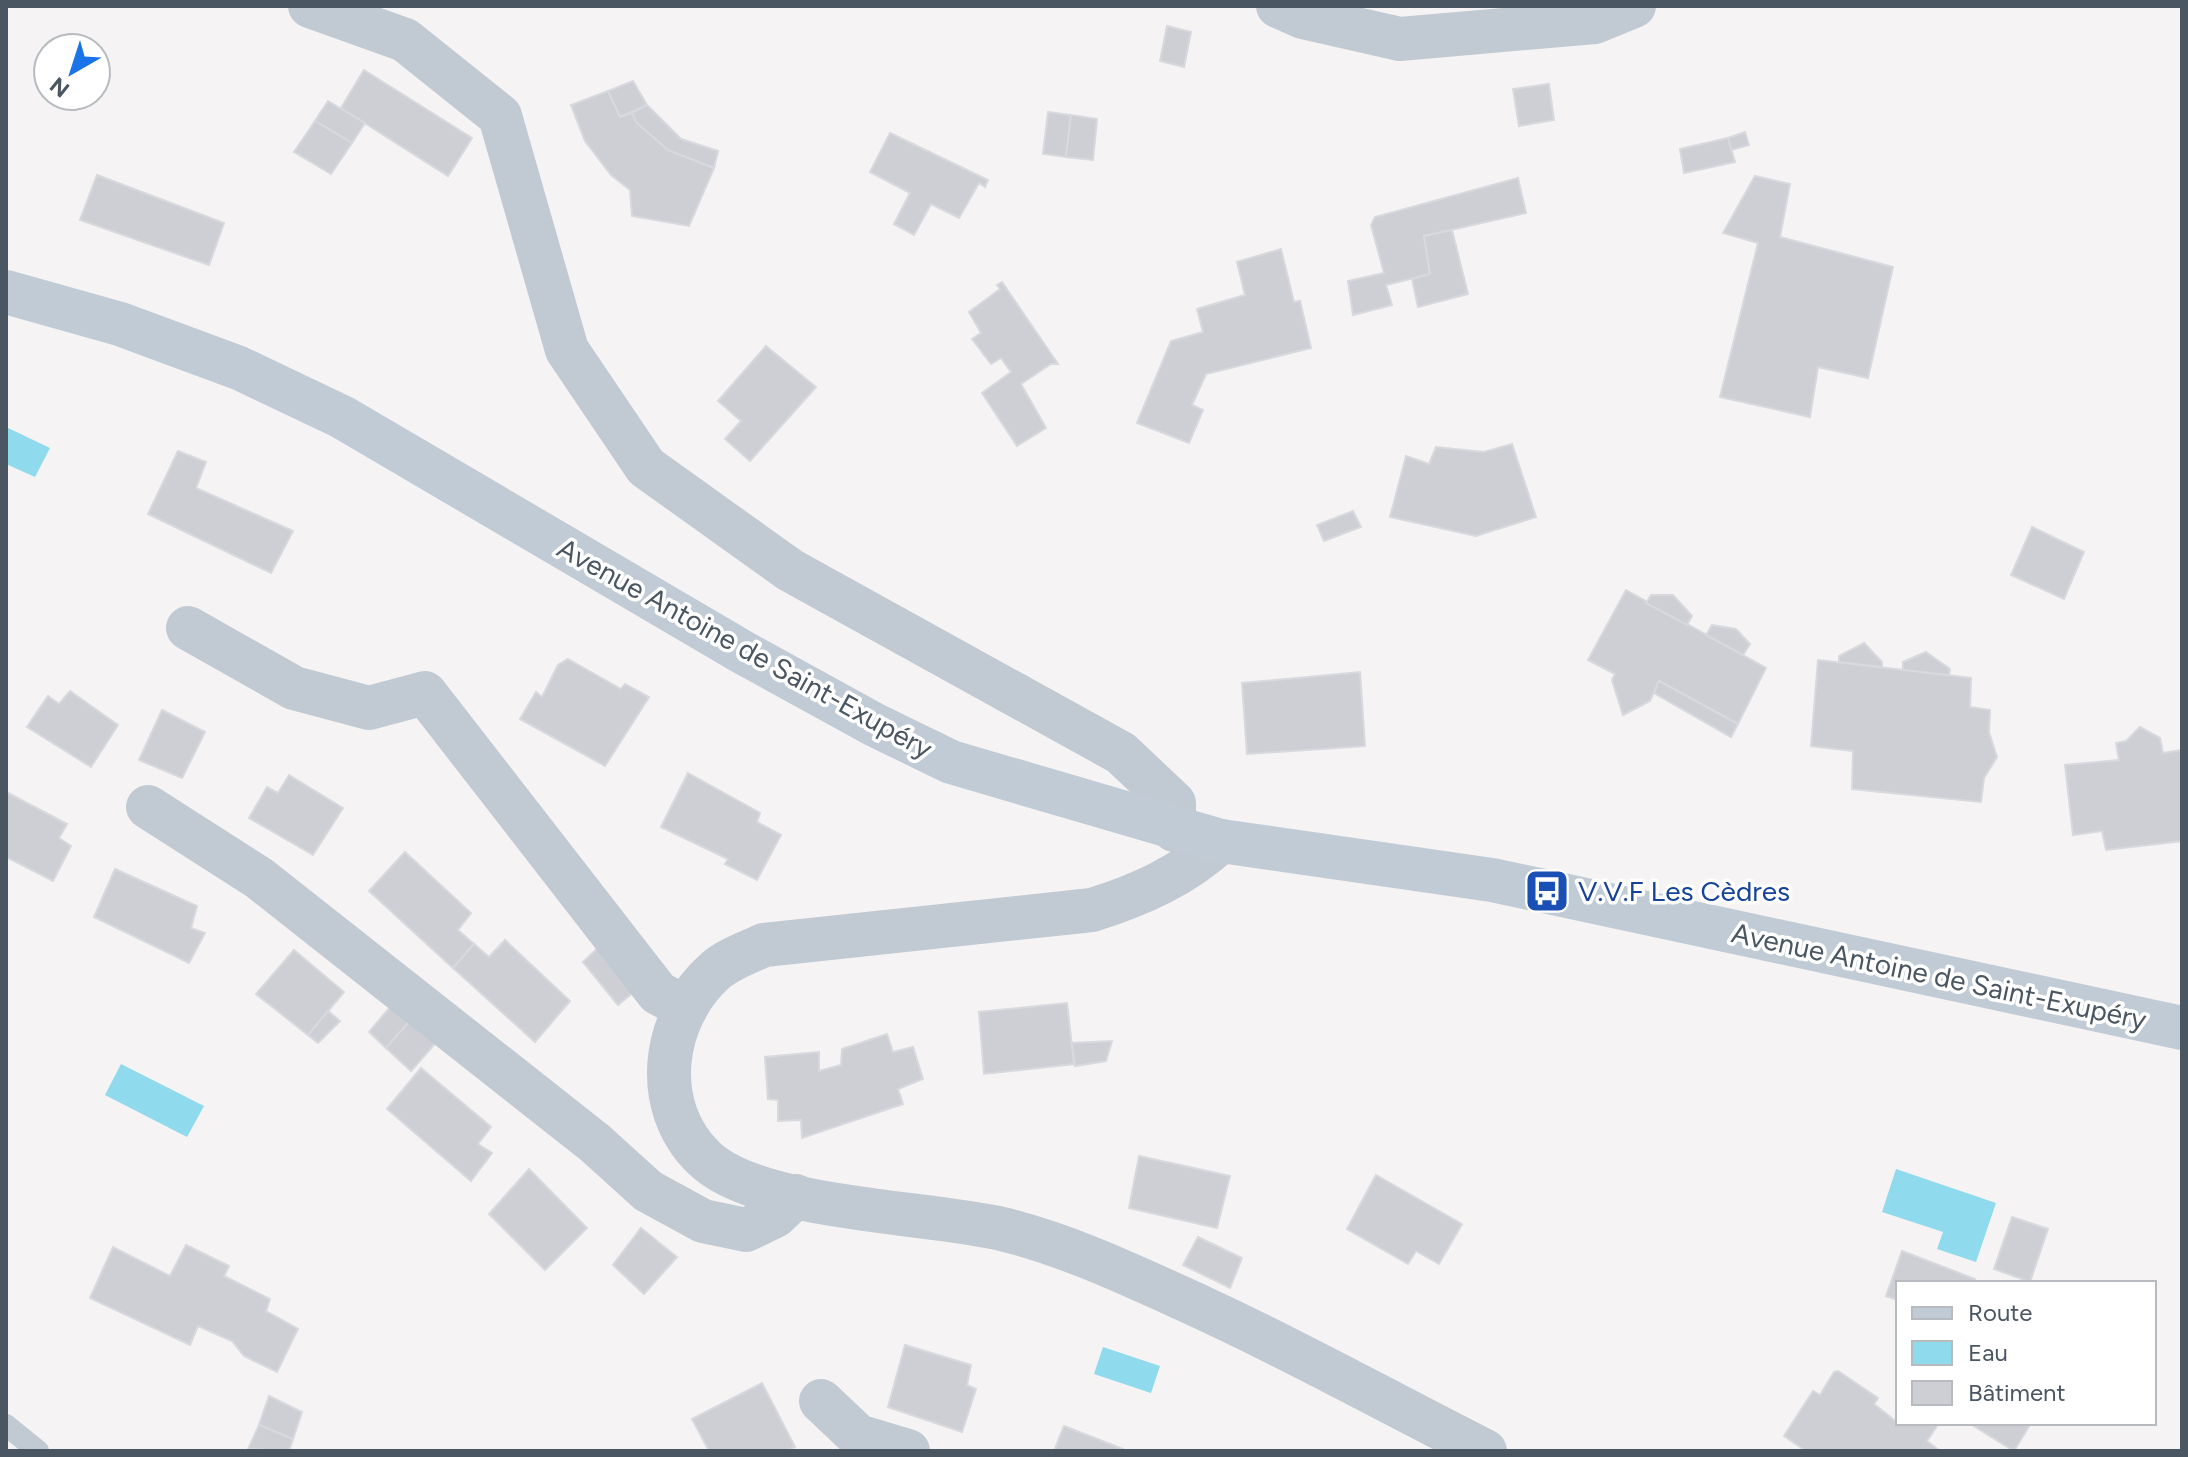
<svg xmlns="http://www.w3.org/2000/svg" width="2188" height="1457" font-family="Figtree,sans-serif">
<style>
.water{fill:#90daee}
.building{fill:#cdcfd5;stroke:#d7d9de;stroke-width:2}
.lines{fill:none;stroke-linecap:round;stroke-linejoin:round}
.service{stroke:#c1cad2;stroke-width:22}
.minor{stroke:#c1cad2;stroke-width:44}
.tertiary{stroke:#c1cad2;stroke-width:44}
.secondary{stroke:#c1cbd6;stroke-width:44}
.labels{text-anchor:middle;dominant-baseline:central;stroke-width:7;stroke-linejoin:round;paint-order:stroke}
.street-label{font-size:28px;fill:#4a5661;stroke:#fff}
.transit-label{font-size:28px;fill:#164399;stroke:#fff;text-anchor:start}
</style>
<rect width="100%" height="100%" fill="#f5f3f3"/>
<g class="water">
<path d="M6,427L50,448L35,477L6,464Z"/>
<path d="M121,1064L204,1106L187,1137L105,1095Z"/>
<path d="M1896,1169L1996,1203L1976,1262L1937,1249L1943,1232L1882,1212Z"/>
<path d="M1103,1347L1160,1366L1151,1393L1094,1374Z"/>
</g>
<g class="building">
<path d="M1167,26L1191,32L1184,67L1160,61Z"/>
<path d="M364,70L472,138L448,176L341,108Z"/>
<path d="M633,81L647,105L620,117L608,91Z"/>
<path d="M1549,84L1554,120L1519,126L1513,89Z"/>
<path d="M608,91L620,117L632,113L637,123L668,150L714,168L689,226L632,216L630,190L611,175L585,141L571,105Z"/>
<path d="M328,101L365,123L352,143L315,121Z"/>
<path d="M647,105L681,139L718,151L714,168L668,150L637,123L632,113Z"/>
<path d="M1048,112L1071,115L1066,157L1043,154Z"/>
<path d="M1071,115L1097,119L1093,160L1066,157Z"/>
<path d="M315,121L352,143L331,174L294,152Z"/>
<path d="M1745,132L1749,145L1731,150L1728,138Z"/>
<path d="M890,133L988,180L985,187L979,183L959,218L931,204L914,235L894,224L910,193L870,172Z"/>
<path d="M1728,138L1735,162L1684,173L1680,149Z"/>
<path d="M97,175L224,223L209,265L80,220Z"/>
<path d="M1755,176L1790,184L1780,237L1893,267L1868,378L1818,367L1810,417L1720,397L1758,243L1723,233Z"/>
<path d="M1518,178L1526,213L1424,236L1430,274L1386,285L1392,305L1353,315L1348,281L1384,273L1371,225L1375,217Z"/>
<path d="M1452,230L1468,294L1418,307L1412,279L1430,274L1424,236Z"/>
<path d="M1281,249L1294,302L1300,301L1311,348L1206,374L1192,405L1203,410L1189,443L1137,423L1171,341L1203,332L1197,309L1245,295L1237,262Z"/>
<path d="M1002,282L1058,364H1051L1021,384L1046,428L1017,446L982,393L1011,372L1001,358L991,364L972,339L981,333L969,312L1000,289L997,285Z"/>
<path d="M766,346L816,387L750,461L725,439L741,421L718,401Z"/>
<path d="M1512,444L1536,517L1476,536L1390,517L1406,456L1429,464L1436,447L1484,452Z"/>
<path d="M178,451L206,462L196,488L293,531L271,573L148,514Z"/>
<path d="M1353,511L1361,527L1324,541L1317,525Z"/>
<path d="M2032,527L2084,552L2064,599L2011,575Z"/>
<path d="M1626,590L1766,668L1738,724L1659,681L1650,701L1623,715L1612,680L1615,674L1588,660Z"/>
<path d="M1651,595H1673L1692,616L1687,625L1646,603Z"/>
<path d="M1712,625L1736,629L1750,644L1743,655L1706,635Z"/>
<path d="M1864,643L1882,662V667L1839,662V656Z"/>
<path d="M1926,652L1950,669L1949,675L1903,670V662Z"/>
<path d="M568,659L621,689L625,684L649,697L605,766L520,719L536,692L542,697L558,665Z"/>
<path d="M1818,660L1971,678L1970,707L1990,710L1989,732L1997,757L1984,778L1981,802L1852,789L1853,751L1811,746Z"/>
<path d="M1360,672L1365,746L1247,754L1242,683Z"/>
<path d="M1659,681L1738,724L1731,737L1654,693Z"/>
<path d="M70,691L118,725L91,767L27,727L48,696L59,704Z"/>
<path d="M162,710L205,732L182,778L139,760Z"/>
<path d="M2140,727L2160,738L2163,753L2182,750V841L2106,850L2102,831L2073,835L2065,765L2119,760L2116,743L2126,741Z"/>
<path d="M688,773L760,813L757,822L781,835L757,880L725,864L728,859L661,827Z"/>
<path d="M289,775L343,808L313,855L249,818L267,787L278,793Z"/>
<path d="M6,792L67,824L59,838L71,846L53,881L6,857Z"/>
<path d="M405,852L471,913L458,930L474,944L453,968L369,891Z"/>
<path d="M115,869L197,906L191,928L205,933L189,963L94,917Z"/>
<path d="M505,940L570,1001L535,1042L453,968L474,944L489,957Z"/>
<path d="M605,941L642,985L618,1005L583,962Z"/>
<path d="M294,950L344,992L308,1035L256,994Z"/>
<path d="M396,1000L414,1016L386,1048L369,1032Z"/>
<path d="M1067,1003L1074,1064L984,1074L979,1012Z"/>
<path d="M328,1011L340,1021L318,1043L308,1035Z"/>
<path d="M414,1016L440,1038L411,1071L386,1048Z"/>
<path d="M887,1034L893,1052L913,1047L923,1079L898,1089L903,1104L802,1138L801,1120L778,1121V1100L768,1099L765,1057L819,1052V1071L841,1065L842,1049Z"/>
<path d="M1112,1041L1106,1061L1075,1066L1072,1043Z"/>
<path d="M421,1068L491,1127L478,1144L492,1153L471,1181L387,1109Z"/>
<path d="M1139,1156L1230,1176L1217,1228L1129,1208Z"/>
<path d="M529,1169L587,1228L545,1270L489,1214Z"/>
<path d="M1376,1175L1462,1224L1439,1264L1416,1251L1408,1264L1347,1229Z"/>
<path d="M2012,1217L2048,1229L2030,1282L1994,1269Z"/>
<path d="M641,1228L677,1257L644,1294L613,1265Z"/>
<path d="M1198,1237L1242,1258L1230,1288L1183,1265Z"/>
<path d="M186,1245L229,1266L224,1276L270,1299L266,1311L298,1329L277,1372L244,1356L232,1341L198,1326L190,1345L90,1298L113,1247L170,1276Z"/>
<path d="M1902,1251L1975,1279L1974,1283H1898V1300L1886,1296Z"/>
<path d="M905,1345L971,1365L967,1385L976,1389L962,1432L888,1407Z"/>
<path d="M1838,1371L1878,1398L1874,1404L1898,1423H1939L1927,1441L1940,1451H1806L1784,1436L1813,1391L1820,1395L1834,1372Z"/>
<path d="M762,1383L795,1447L786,1451H709L692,1419Z"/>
<path d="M269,1396L302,1412L293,1439L259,1425Z"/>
<path d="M1969,1423H2031L2014,1451Z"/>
<path d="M259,1425L293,1439L289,1451L248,1449Z"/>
<path d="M1064,1426L1123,1449L1122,1451H1054Z"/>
</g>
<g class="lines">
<path class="service" d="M6,1425L38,1451"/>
<g class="minor">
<path d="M310,6L405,40L500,116L567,350L646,467L790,570L1121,753L1174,803V830"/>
<path d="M1278,6L1303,17L1400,39L1595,22L1634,6"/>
<path d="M188,628L294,688L369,708L425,693L658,993L686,1008"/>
<path d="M148,807L259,878L595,1143L648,1191L703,1221L746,1230L775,1216L796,1196"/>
<path d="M821,1401L858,1436L908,1451"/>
</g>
<path class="tertiary" d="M1221,841C1183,876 1140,895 1092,910L764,945C749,952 729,959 716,970C662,1017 650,1106 704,1158C757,1210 927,1211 1002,1229C1063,1244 1120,1270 1177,1296C1281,1343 1383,1399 1485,1451"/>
<path class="secondary" d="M6,292L120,324L239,368L342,417L744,653L875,725L951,762L1221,841L1492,880L2182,1028"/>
</g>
<defs>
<g id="bus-square" transform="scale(2.3)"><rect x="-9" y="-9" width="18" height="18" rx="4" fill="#1a4fb4" stroke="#fff"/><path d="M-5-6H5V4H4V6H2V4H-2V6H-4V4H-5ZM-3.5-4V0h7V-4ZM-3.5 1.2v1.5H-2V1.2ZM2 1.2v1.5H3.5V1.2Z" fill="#fff"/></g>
</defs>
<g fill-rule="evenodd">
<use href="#bus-square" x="1547" y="891"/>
</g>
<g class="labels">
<g class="street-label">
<text transform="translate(745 648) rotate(29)">Avenue Antoine de Saint-Exupéry</text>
<text transform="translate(1939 976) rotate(12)">Avenue Antoine de Saint-Exupéry</text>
</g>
<g class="transit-label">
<text x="1578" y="891">V.V.F Les Cèdres</text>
</g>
</g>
<rect width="2188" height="1457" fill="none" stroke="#4a5661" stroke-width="16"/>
<rect x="1896" y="1281" width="260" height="144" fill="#ffffff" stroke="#b7bbc0" stroke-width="2"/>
<rect x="1912" y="1307" width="40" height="12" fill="#c1cbd6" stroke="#b7bbc0" stroke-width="2"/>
<text x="1968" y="1321" font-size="24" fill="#4a5661">Route</text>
<rect x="1912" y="1341" width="40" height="24" fill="#90daee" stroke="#b7bbc0" stroke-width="2"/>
<text x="1968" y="1361" font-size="24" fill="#4a5661">Eau</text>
<rect x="1912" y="1381" width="40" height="24" fill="#cdcfd5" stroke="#b7bbc0" stroke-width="2"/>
<text x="1968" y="1401" font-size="24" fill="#4a5661">Bâtiment</text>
<g transform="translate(72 72) rotate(219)"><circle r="38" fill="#ffffff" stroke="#b7bbc0" stroke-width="2"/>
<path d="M0-6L14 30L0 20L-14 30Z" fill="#1a73e8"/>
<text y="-12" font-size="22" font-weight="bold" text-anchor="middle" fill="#4a5661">N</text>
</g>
</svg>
